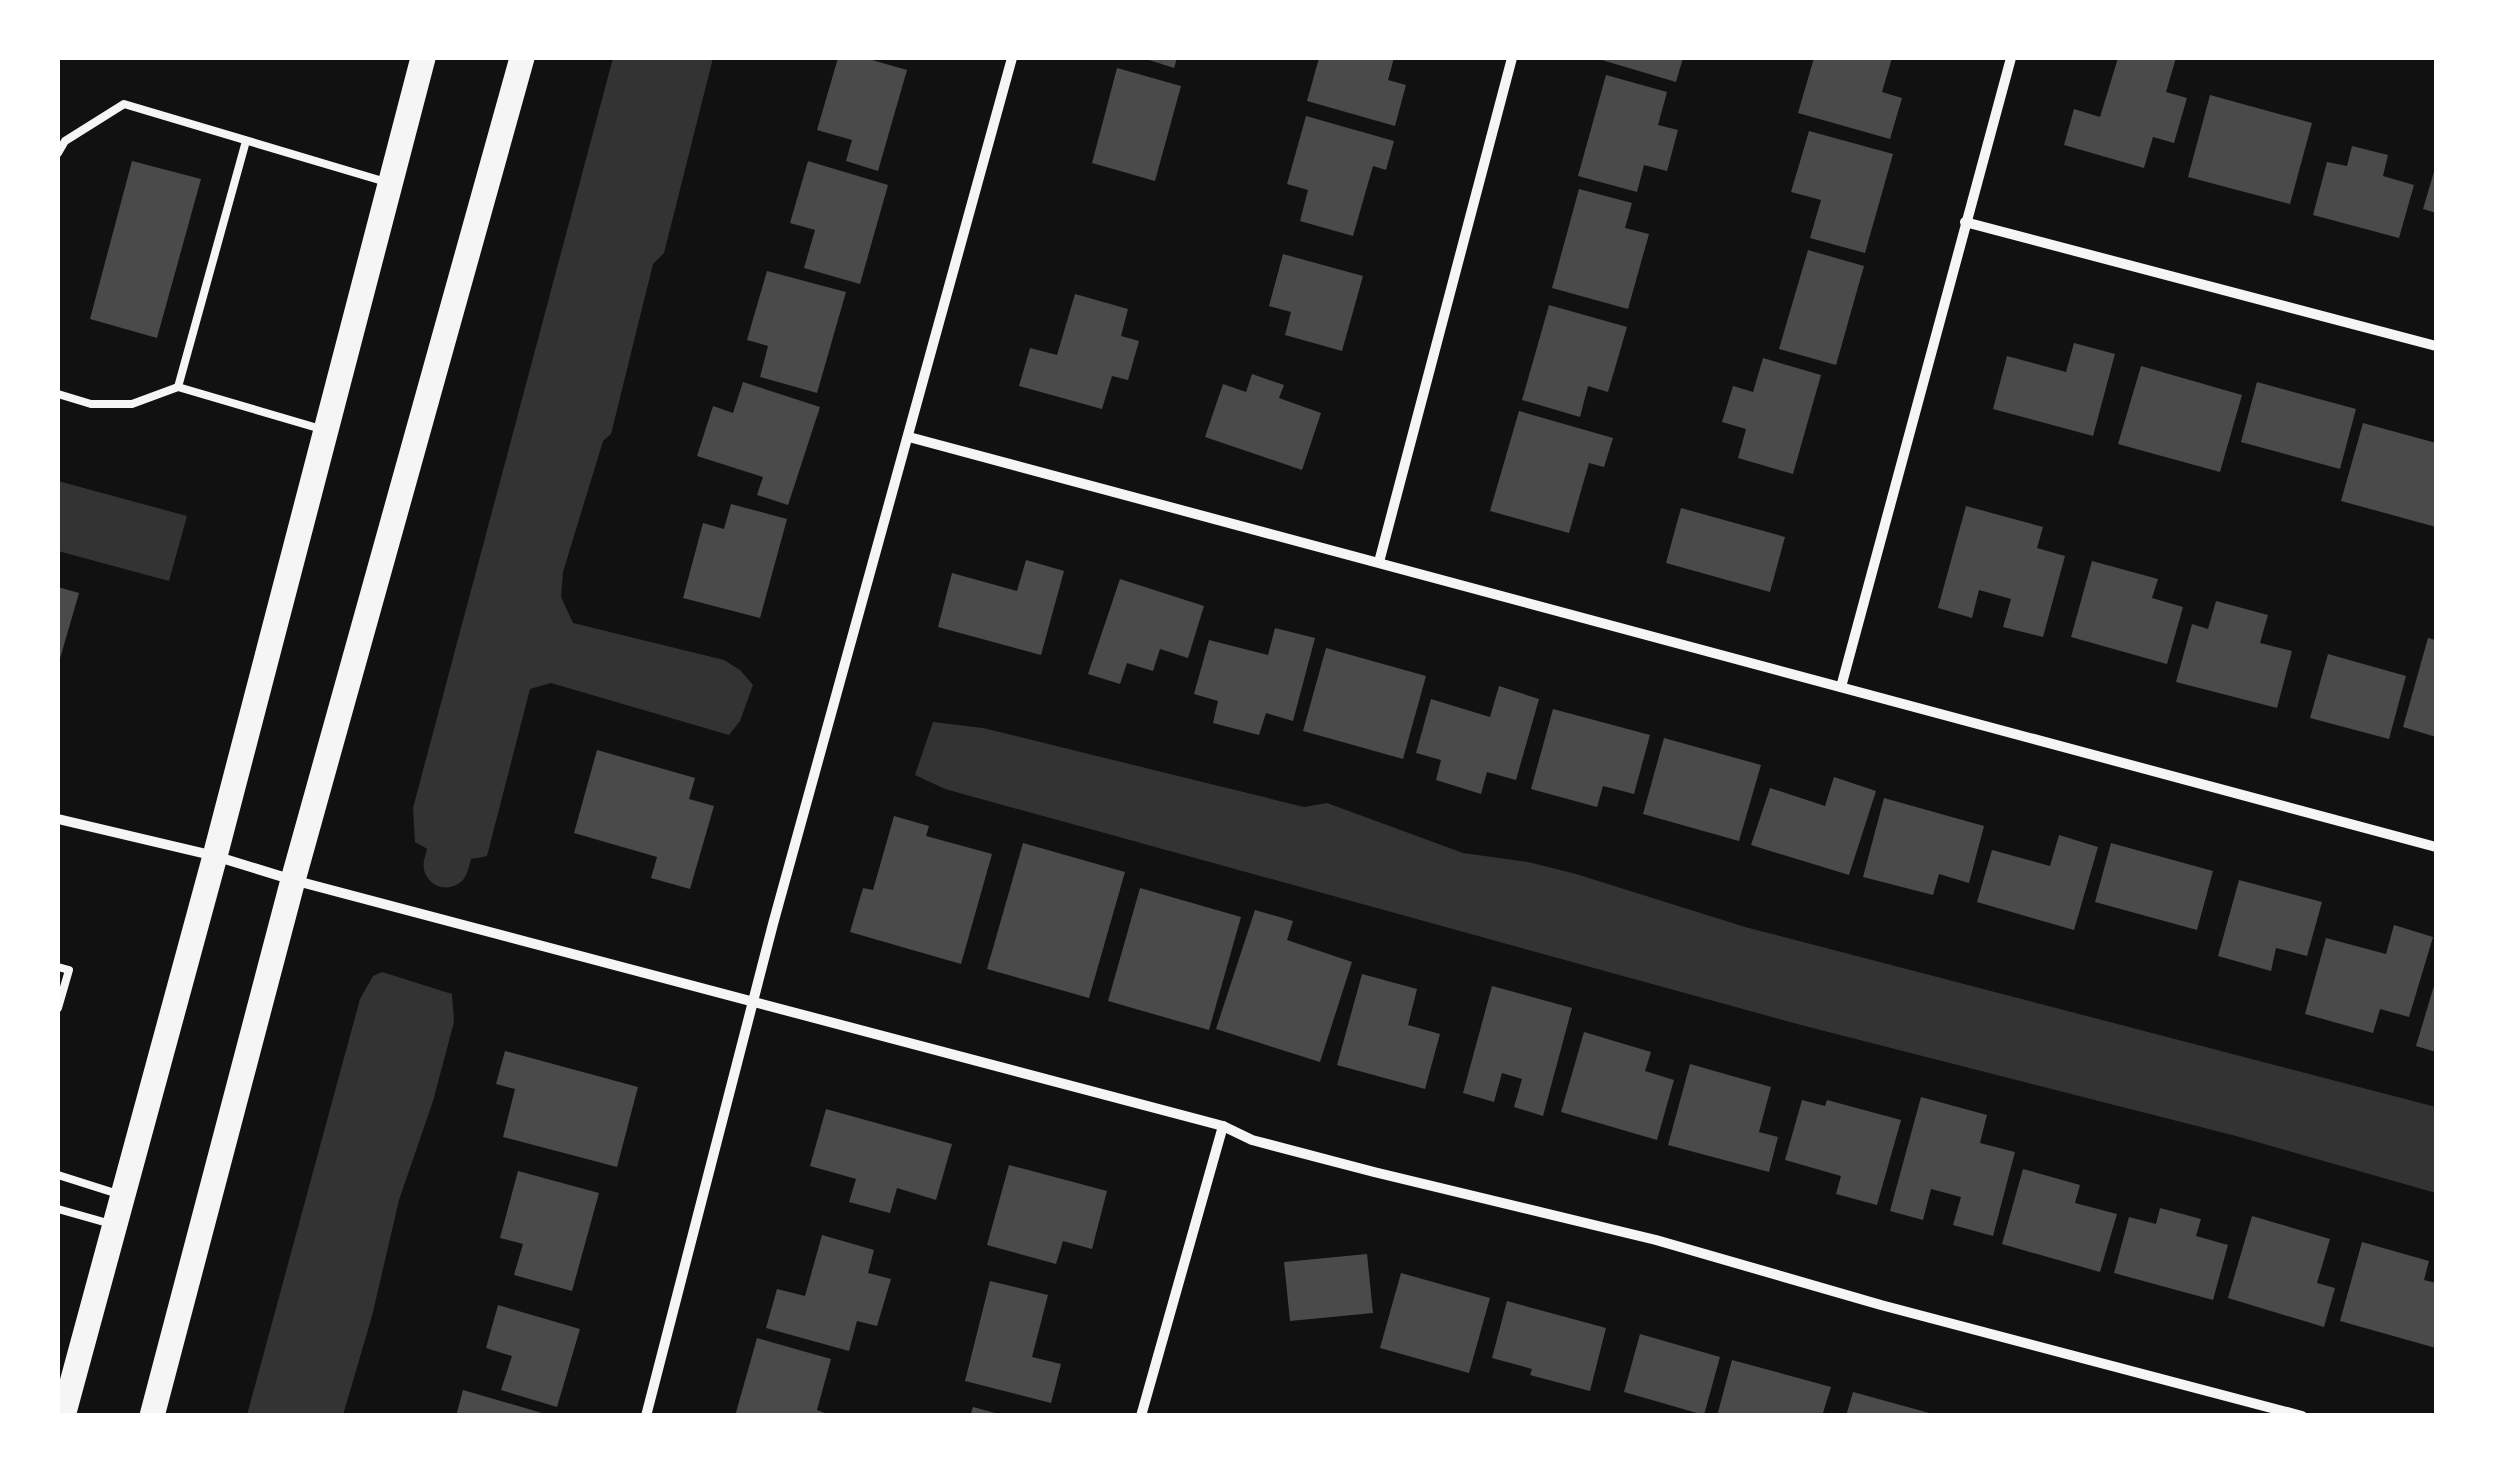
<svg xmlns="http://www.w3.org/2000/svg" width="2494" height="1473" font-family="Figtree,sans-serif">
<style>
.water{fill:#333}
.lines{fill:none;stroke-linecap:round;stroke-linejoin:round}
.canal{stroke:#333;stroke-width:45}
.building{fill:#4a4a4a}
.service{stroke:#f5f5f5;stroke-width:8}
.minor{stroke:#f5f5f5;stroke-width:10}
.primary{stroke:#f5f5f5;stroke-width:25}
</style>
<rect width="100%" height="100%" fill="#111"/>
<g class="water">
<path d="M613,58H713L664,253L653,264L611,434L603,441L563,572L561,597L573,623L724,660L740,670L753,685L740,721L729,735L551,683L530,689L487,856C459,863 440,857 415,842L413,808Z"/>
<path d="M58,481L187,516L169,581L58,551Z"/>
<path d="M933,722L983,728L1304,807L1327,803L1463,853L1528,862L1576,874L1745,927L2436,1107V1193L2236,1136L1801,1025L945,789L915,775Z"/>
<path d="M382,972L452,994L454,1022L433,1101L399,1200L372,1316L343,1415H247L360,999L373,976Z"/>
</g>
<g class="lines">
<path class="canal" d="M446,865L465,797"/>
</g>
<g class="building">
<path d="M838,58H865L907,70L878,171L846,161L852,140L817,130Z"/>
<path d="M1143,58H1177L1174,68Z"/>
<path d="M1319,58H1394L1388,80L1406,85L1395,126L1307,101Z"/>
<path d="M1595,58H1683L1676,82Z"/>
<path d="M1814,58H1892L1882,92L1902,98L1890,139L1798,113Z"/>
<path d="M2118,58H2176L2166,92L2187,98L2174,143L2153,137L2144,168L2064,145L2074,109L2100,117Z"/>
<path d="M1117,68L1181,86L1155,181L1092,163Z"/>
<path d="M1606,75L1667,92L1658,125L1678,130L1667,171L1644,165L1637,192L1578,176Z"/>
<path d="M2210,95L2312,123L2290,204L2188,177Z"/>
<path d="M1306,116L1394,141L1386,170L1373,166L1353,236L1300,221L1308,190L1287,184Z"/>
<path d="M1809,131L1893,154L1865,253L1810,238L1821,200L1791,192Z"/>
<path d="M2352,146L2388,155L2383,176L2414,185L2399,238L2313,215L2327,162L2347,166Z"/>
<path d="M132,161L201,179L157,338L90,319Z"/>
<path d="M808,161L888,185L860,284L804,268L815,230L790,223Z"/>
<path d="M2436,165V213L2423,209Z"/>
<path d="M1579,189L1632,203L1625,228L1649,234L1628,309L1552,288Z"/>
<path d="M1808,250L1864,266L1836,365L1779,349Z"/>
<path d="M1283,254L1363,276L1342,351L1285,335L1291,312L1269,306Z"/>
<path d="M767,271L846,292L817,393L760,377L768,346L747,340Z"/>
<path d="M1075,294L1128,309L1121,336L1139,341L1128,380L1112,376L1102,409L1019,386L1030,348L1057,355Z"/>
<path d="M1549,305L1627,327L1608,392L1588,386L1580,417L1522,400Z"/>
<path d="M2074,343L2115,354L2093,436L1993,409L2007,356L2066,372Z"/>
<path d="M1763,358L1821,375L1793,474L1738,458L1746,429L1722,422L1733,386L1753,392Z"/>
<path d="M2141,366L2242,395L2220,472L2118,444Z"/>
<path d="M1252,374L1284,385L1279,398L1321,413L1302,470L1205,437L1223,384L1246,392Z"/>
<path d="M743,382L820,407L788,505L757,495L763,477L697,456L713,406L733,413Z"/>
<path d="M2257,382L2356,409L2340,469L2241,442Z"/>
<path d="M1519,411L1613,438L1604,467L1589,463L1569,533L1490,511Z"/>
<path d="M2363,423L2436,443V527L2341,501Z"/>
<path d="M731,504L787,519L760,618L683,598L703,523L724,529Z"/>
<path d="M1966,506L2043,527L2037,548L2065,556L2043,637L2003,627L2011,599L1979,590L1972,618L1938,608Z"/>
<path d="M1681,508L1785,537L1770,592L1666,563Z"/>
<path d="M1026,560L1064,571L1041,655L938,627L952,573L1017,591Z"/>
<path d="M2092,561L2158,579L2152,598L2183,607L2167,664L2071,637Z"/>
<path d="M1120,579L1204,606L1188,658L1160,649L1153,671L1127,663L1120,684L1088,674Z"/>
<path d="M58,587L79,593L59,662H58Z"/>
<path d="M2216,601L2268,615L2260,643L2292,651L2277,708L2176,682L2192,624L2208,629Z"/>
<path d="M1275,628L1315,638L1293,721L1266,713L1259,735L1213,723L1218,701L1194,694L1209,640L1268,655Z"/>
<path d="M2428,638L2436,640V737L2403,727Z"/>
<path d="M1326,648L1426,676L1403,759L1303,731Z"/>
<path d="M2328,654L2406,676L2389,739L2310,718Z"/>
<path d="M1499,686L1539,699L1516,780L1487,772L1481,794L1436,780L1441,760L1416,753L1431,699L1490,717Z"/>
<path d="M1553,709L1650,735L1634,794L1603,786L1597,807L1531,789Z"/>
<path d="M1664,738L1761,765L1739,841L1643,814Z"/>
<path d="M597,750L695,778L689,799L714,806L690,889L651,878L657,857L574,833Z"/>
<path d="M1834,777L1876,791L1849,875L1751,845L1770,788L1825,806Z"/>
<path d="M1884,798L1984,826L1969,883L1939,874L1933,895L1863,877Z"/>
<path d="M894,816L929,826L926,836L992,854L961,964L850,932L863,888L873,890Z"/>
<path d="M2059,835L2098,847L2074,930L1977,902L1992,850L2050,866Z"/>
<path d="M1023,843L1125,872L1089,998L987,969Z"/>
<path d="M2111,843L2213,871L2197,930L2095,902Z"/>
<path d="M2239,880L2322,902L2307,956L2276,948L2271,971L2218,956Z"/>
<path d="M1140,888L1241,917L1209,1030L1108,1001Z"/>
<path d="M1255,910L1293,921L1287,940L1352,962L1320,1062L1216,1029Z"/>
<path d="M2394,925L2433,937L2409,1017L2380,1009L2373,1033L2305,1014L2326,938L2386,954Z"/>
<path d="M1362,974L1417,989L1408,1025L1440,1034L1425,1089L1337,1065Z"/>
<path d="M2436,979V1052L2416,1046Z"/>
<path d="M1492,986L1572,1008L1543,1116L1514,1107L1522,1079L1502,1073L1494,1102L1463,1093Z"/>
<path d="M1584,1032L1651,1052L1645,1071L1674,1080L1657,1140L1561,1112Z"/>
<path d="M505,1051L638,1087L617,1167L503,1137L515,1089L496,1084Z"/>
<path d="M1690,1064L1771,1087L1759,1132L1778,1137L1769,1172L1668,1145Z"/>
<path d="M1921,1097L1987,1115L1980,1143L2015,1152L1993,1236L1953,1225L1961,1197L1931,1189L1923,1220L1890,1211Z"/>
<path d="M1802,1100L1825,1106L1827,1100L1901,1120L1877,1205L1836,1194L1841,1176L1785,1160Z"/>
<path d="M826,1109L952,1144L936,1200L897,1188L890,1213L849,1202L856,1179L810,1166Z"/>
<path d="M1009,1165L1107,1191L1092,1249L1063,1241L1056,1264L987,1245Z"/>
<path d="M2023,1169L2080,1185L2075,1203L2117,1214L2100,1272L2002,1244Z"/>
<path d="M518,1171L599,1193L572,1291L514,1275L523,1244L500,1238Z"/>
<path d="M2160,1208L2201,1219L2196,1236L2228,1245L2213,1300L2114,1273L2129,1217L2156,1224Z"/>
<path d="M2252,1216L2330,1239L2317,1283L2335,1288L2324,1327L2228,1298Z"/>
<path d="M822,1235L874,1250L868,1273L891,1279L877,1326L857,1321L849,1351L766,1328L777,1289L805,1296Z"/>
<path d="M2362,1242L2429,1261L2424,1280L2436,1283V1348L2340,1321Z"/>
<path d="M1367,1254L1373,1313L1290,1321L1284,1262Z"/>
<path d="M1401,1273L1490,1298L1469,1373L1380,1348Z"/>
<path d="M990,1281L1048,1295L1032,1357L1061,1364L1051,1403L965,1381Z"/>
<path d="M1507,1301L1606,1328L1590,1391L1530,1375L1532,1369L1492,1358Z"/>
<path d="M498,1305L580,1329L557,1407L501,1390L512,1356L486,1348Z"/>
<path d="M1640,1334L1720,1357L1704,1415L1624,1392Z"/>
<path d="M757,1338L831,1359L817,1410L833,1416H735Z"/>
<path d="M1732,1360L1831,1387L1822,1416H1717Z"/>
<path d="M463,1390L542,1413L541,1416H456Z"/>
<path d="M1853,1392L1933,1414V1416H1846Z"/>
<path d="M973,1407L999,1414V1416H970Z"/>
</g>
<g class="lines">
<g class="service">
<path d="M58,153L65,141L124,104L386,182"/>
<path d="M178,387L246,141"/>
<path d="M58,394L91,404H132L178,387L321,429"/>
<path d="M58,967L69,970L58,1008"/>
<path d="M58,1175L118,1194"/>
<path d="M58,1209L111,1224"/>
</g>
<g class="minor">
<path d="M1965,222L2436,346"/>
<path d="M909,437L2436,847"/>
<path d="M1379,562L1512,58"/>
<path d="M1841,687L2011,58"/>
<path d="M58,819L215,856L293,880L1223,1126L1252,1140L1374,1172L1656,1240L1881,1305L2302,1416"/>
<path d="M646,1416L773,924L1012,58"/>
<path d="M1141,1416L1223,1126"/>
</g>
<g class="primary">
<path d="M63,1416L215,856L423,58"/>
<path d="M152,1416L293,880L522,58"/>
</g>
</g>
<rect width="2494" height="1473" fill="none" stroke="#ffffff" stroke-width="120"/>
</svg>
